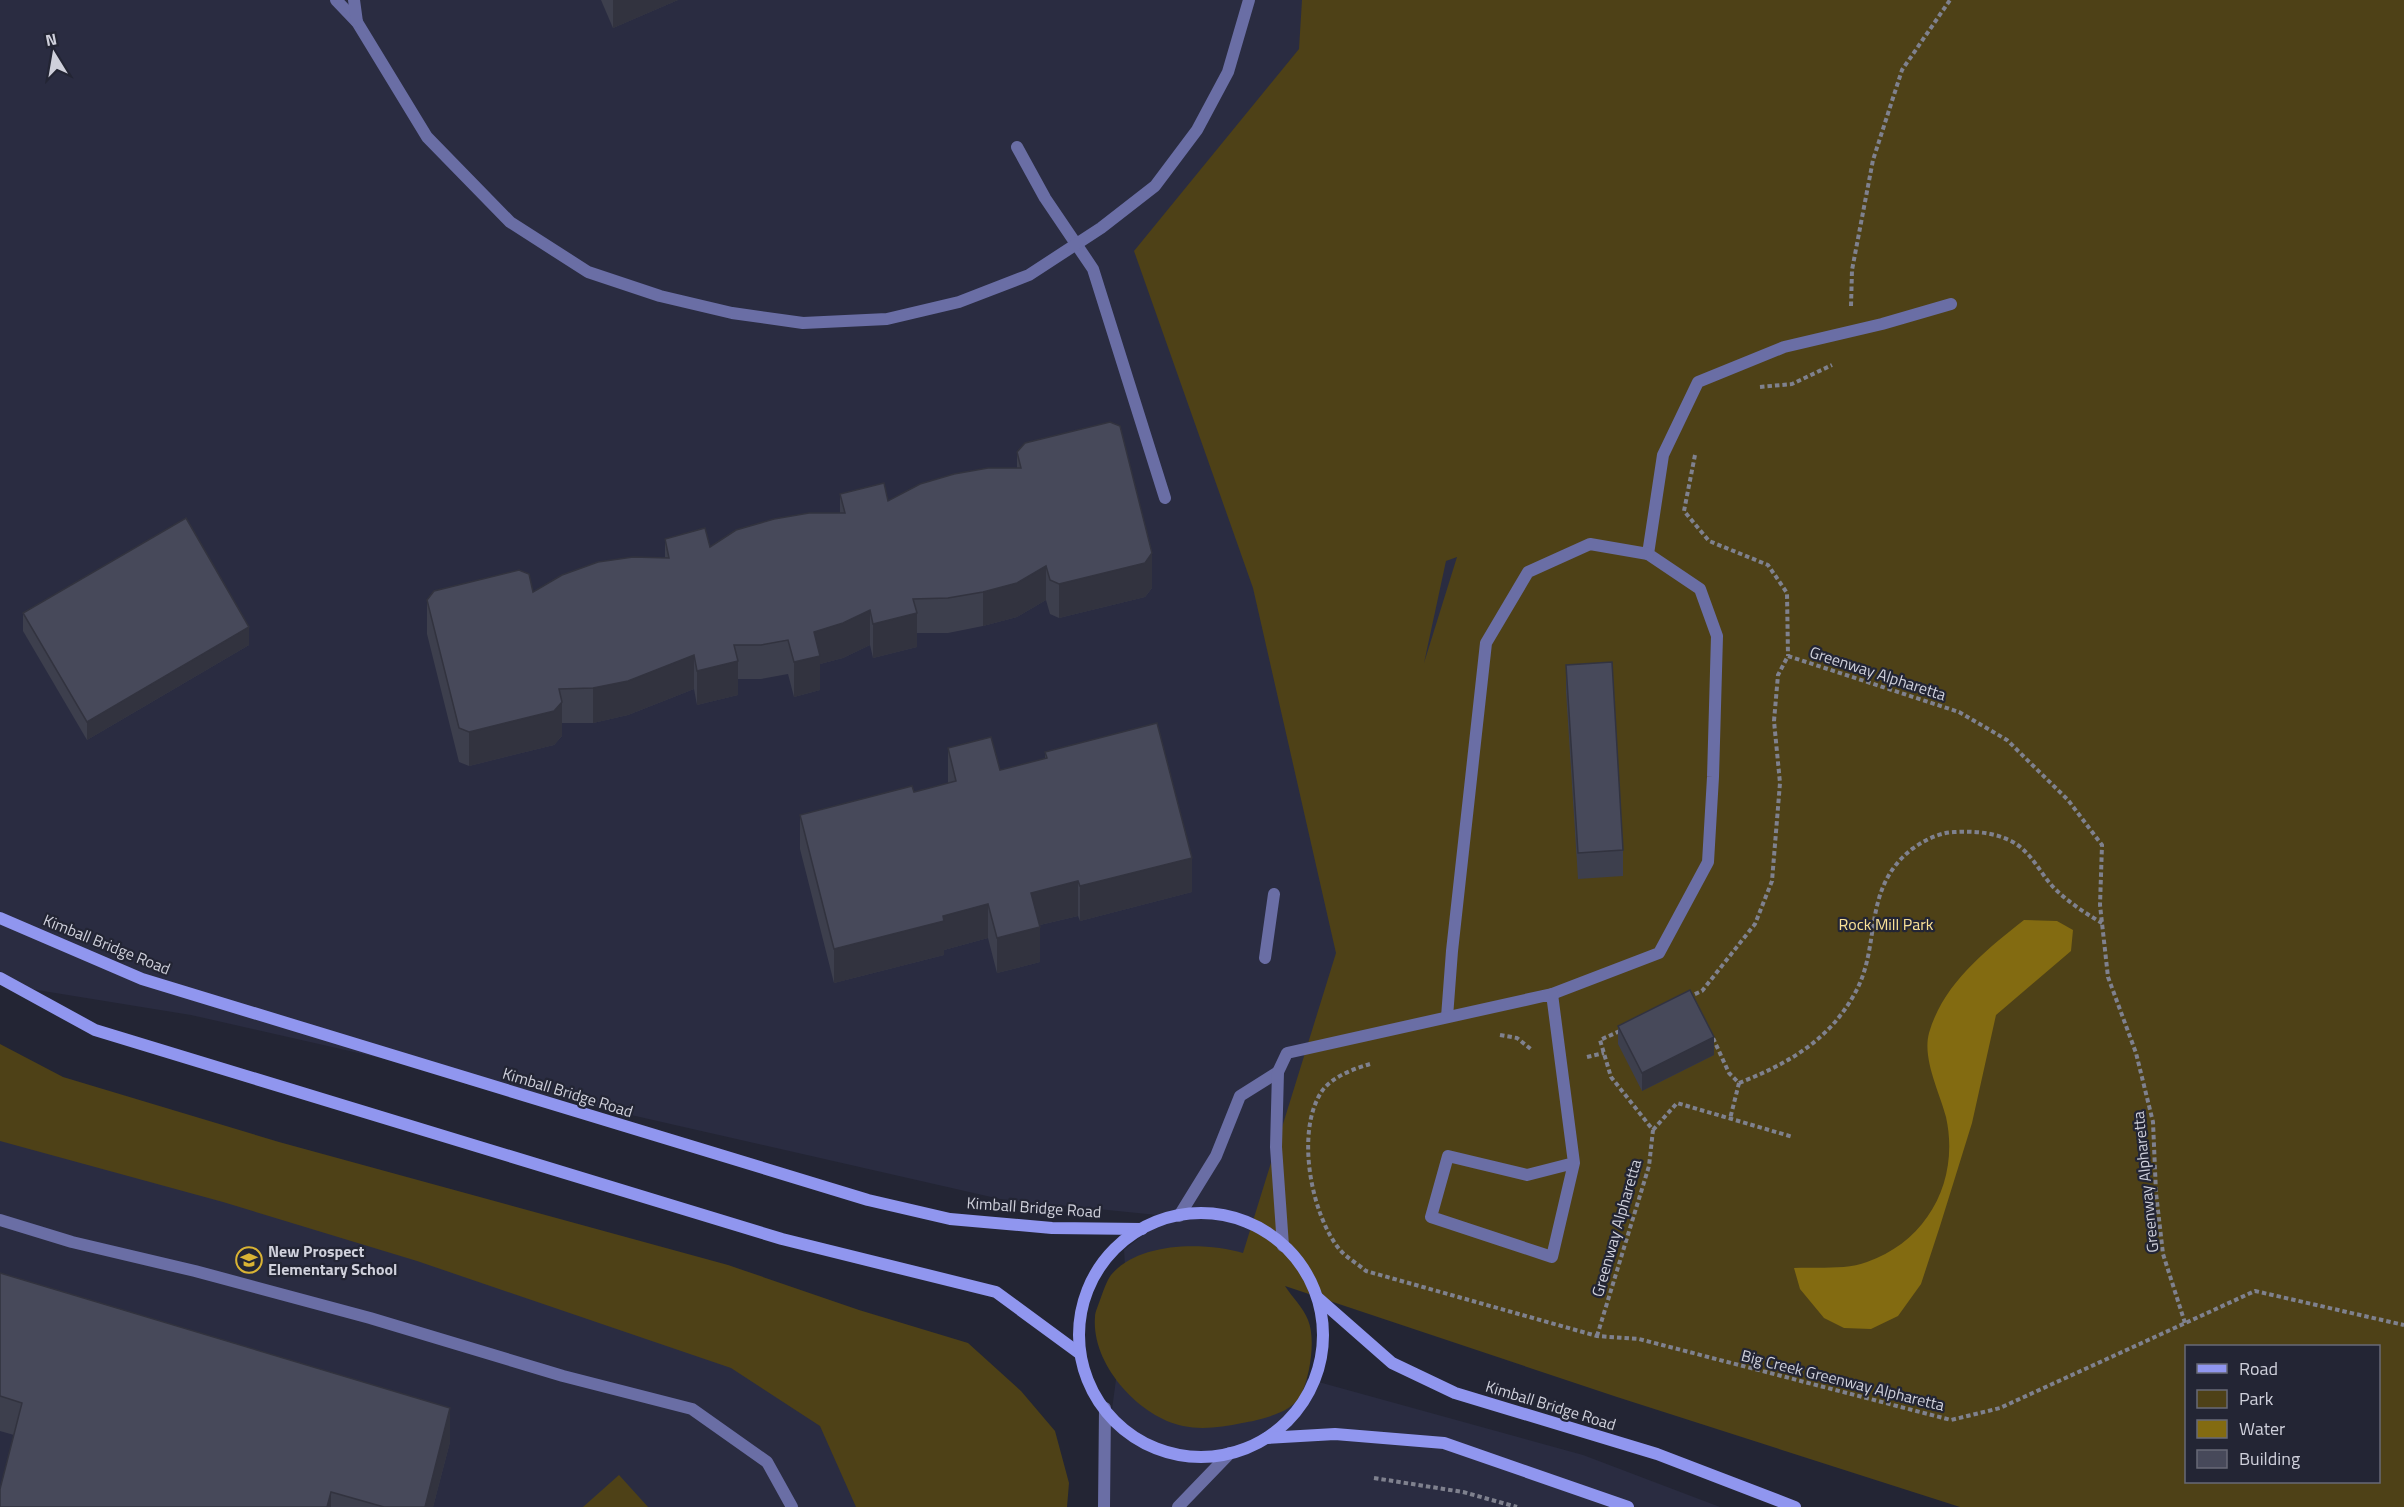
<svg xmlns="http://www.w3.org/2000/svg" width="2404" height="1507" font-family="'Titillium Web',sans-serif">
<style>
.built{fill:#2a2c41}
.green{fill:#4e4117;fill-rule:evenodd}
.water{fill:#836b11}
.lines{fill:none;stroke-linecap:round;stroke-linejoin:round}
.path{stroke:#7f818e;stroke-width:4;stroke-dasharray:4.5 3;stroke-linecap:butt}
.lane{stroke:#6a6ea5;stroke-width:12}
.street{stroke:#6a6ea5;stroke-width:12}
.secondary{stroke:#9096ef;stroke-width:12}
.wall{fill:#3d3f4d}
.shaded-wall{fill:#32333f}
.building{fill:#47495a;stroke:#32333f;stroke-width:1.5}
.labels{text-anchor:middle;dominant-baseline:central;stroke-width:4.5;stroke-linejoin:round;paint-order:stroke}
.street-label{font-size:16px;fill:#cfd0db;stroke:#232534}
.park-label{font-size:16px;fill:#f9e197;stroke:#232534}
.poi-label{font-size:16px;font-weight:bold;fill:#cfd0db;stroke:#232534;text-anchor:start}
</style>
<rect width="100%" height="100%" fill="#232534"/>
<g class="built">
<path d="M0,0H1641L1544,342L1212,1356L1286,1373L1583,1455L1720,1507H1099L1127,1297L1124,1250L1167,1216L1000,1199L191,1015L0,984Z"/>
<path d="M0,1115L997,1404L1023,1507H0Z"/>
</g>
<g class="green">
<path d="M1302,0H2404V1507H1960L1617,1397L1285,1286C1292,1297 1303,1307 1308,1320C1316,1339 1310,1376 1301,1395C1292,1413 1260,1420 1242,1423C1223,1427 1202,1430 1183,1426C1139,1417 1091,1364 1095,1317C1095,1312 1098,1306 1100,1300C1103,1292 1106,1282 1111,1275C1139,1241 1206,1242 1243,1253L1336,953L1253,588L1134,251L1299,49ZM1457,557L1424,663L1446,561ZM2186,1346H2378V1482H2186Z"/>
<path d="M0,1044L63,1077L279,1142L728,1265L859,1310L968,1343L1021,1391L1055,1431L1069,1483L1067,1507H856L820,1426L731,1368L417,1261L223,1202L0,1141Z"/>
<path d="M619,1475L648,1507H583Z"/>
</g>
<path class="water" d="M2024,920L2057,921L2073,930L2071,951L1996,1015L1972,1123L1940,1226L1921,1284L1898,1316L1871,1329L1844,1328L1824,1318L1800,1289L1794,1268C1816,1267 1846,1270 1867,1262C1928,1241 1960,1180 1946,1117C1940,1093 1922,1059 1929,1033C1943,984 1986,950 2024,920Z"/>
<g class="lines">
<g class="path">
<path d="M1851,306L1852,270L1873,160L1902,70L1950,0"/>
<path d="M1760,387L1792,384L1832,365"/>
<path d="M1695,455L1684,511L1709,541L1768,565L1787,593L1788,656"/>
<path d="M1688,997L1702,991L1755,924L1772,881L1780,783L1774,721L1778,675L1788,656L1959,712L2007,740L2068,800L2102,845L2100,905L2108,977L2136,1053L2153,1122L2156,1193L2163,1254L2185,1323"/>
<path d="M1500,1035L1517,1038L1532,1050"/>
<path d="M1713,1038L1729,1073L1739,1083L1730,1119"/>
<path d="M1587,1057L1604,1053"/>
<path d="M1370,1064C1353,1069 1332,1077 1322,1091C1295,1131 1311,1215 1340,1250C1347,1258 1358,1264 1366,1271L1597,1336L1639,1339L1951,1420L2000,1408L2255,1291L2404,1325"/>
<path d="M1739,1083C1787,1064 1829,1041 1855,993C1882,945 1861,889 1912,849C1925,840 1938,833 1954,832C1973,831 1993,832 2011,841C2032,852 2039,872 2054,888C2068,902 2085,913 2102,923"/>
<path d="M1653,1130L1677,1103L1793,1137"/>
<path d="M1597,1336L1649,1166L1653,1130L1611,1077L1600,1040L1622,1030"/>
<path d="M1374,1478L1463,1492L1517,1507"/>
</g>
<g class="lane">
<path d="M1017,147L1045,198L1093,269L1165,498"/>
<path d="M1265,958L1274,894"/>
<path d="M1552,994L1659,953L1708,862L1713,777L1717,636L1700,589L1648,554L1663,455L1698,382L1784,347L1882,324L1951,304"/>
<path d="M1447,1017L1452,951L1486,643L1528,572L1590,544L1648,554"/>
<path d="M1179,1216L1216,1156L1240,1096L1278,1072"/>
<path d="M0,1220L72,1242L195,1271L370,1318L563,1376L692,1409L767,1462L792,1507"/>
<path d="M1283,1246L1276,1147L1278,1072L1287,1053L1552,994L1574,1163L1552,1257L1431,1217L1448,1156L1527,1175L1574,1163"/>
</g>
<g class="street">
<path d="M336,0L357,22L427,137L510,222L588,272L660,296L732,313L803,323L887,319L959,302L1029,275L1101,228L1155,186L1197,130L1228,72L1249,0"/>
<path d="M354,0L357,22"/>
<path d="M1104,1507L1105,1408"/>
<path d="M1178,1507L1230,1453"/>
</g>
<g class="secondary">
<path d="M0,918L142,979L868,1200L950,1219L1052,1228L1142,1229"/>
<path d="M0,978L95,1030L782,1239L996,1292L1079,1353"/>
<circle cx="1201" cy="1335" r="122"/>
<path d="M1318,1298L1392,1363L1455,1393L1657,1454L1795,1507"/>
<path d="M1267,1438L1335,1434L1444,1443L1628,1507"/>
</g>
</g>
<g class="wall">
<path d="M601,0H678L613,28Z"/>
<path d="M1017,452L1152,588L1145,597L1059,618L1050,614L1046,600L1017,617L983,626L948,633H917V647L873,658L870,645L843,658L820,664V690L794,697L788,674L761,679H738V695L697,705L694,689L628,715L593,723H562V736L554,745L469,766L459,762L427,634V600L533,592L665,558V539L710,547L840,513V494L888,501L1017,468Z"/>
<path d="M23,613L249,645L87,740L23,631Z"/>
<path d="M1566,665L1623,850V876L1578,879L1566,691Z"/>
<path d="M948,748L1000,770L1045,759V752L1192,892L1080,921L1078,916L1040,925V962L997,973L988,938L944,950V955L834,983L800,849V815L914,792L948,783Z"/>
<path d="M1618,1026L1714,1055L1642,1091L1618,1044Z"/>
<path d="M0,1273L450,1442L433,1507H0L2,1481L14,1435L0,1431Z"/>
</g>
<g class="shaded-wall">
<path d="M613,0H678L613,28Z"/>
<path d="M1152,553V588L1145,597L1059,618V584Z"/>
<path d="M1046,566V600L1017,617L983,626V592Z"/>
<path d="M870,610V645L843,658L820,664V690L794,697V662L814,632Z"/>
<path d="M917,613V647L873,658V624Z"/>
<path d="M249,627V645L87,740V722Z"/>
<path d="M694,655V689L628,715L593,723V688Z"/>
<path d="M738,661V695L697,705V671Z"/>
<path d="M562,702V736L554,745L469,766V732Z"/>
<path d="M1192,858V892L1080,921V886Z"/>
<path d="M1078,881V916L1031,927V893Z"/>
<path d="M988,904V938L944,950V955L834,983V949L943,916Z"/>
<path d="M1040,927V962L997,973V938Z"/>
<path d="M1714,1037V1055L1642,1091V1073Z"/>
<path d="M450,1408V1442L433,1507H425Z"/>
<path d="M331,1492V1507H327Z"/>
</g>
<g class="building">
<path d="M1110,422L1120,426L1152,553L1145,563L1059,584L1050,580L1046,566L1017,583L983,592L948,598L913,599L917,613L873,624L870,610L843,623L814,632L820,656L794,662L788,640L761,645H734L738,661L697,671L694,655L628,681L593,688L559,689L562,702L554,711L469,732L459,728L427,600L434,591L519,570L529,574L533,592L562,575L598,562L633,557L669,558L665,539L705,528L710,547L736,530L774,519L809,513H845L840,494L884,483L888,501L920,484L954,474L988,468H1021L1017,452L1025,443Z"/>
<path d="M186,518L249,627L87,722L23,613Z"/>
<path d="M1612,662L1623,850L1578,853L1566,665Z"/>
<path d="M1157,723L1192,858L1080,886L1078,881L1031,893L1040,927L997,938L988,904L943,916L944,921L834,949L800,815L912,786L914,792L956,781L948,748L991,737L1000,770L1047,758L1045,752Z"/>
<path d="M1690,990L1714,1037L1642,1073L1618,1026Z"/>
<path d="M0,1273L450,1408L425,1507H384L331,1492L327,1507H0V1489L22,1403L0,1396Z"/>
</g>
<defs>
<g id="school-ring" transform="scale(1.35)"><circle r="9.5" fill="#232534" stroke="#d9b334" stroke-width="1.5"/><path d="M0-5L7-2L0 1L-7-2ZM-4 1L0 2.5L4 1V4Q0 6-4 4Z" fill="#d9b334"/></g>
</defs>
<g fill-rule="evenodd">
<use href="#school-ring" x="249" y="1260"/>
</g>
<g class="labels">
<g class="street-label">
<text transform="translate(1878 673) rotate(18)">Greenway Alpharetta</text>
<text transform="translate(107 944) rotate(22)">Kimball Bridge Road</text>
<text transform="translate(568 1092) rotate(17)">Kimball Bridge Road</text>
<text transform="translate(2145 1182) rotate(-96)">Greenway Alpharetta</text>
<text transform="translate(1034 1207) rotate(4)">Kimball Bridge Road</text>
<text transform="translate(1616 1228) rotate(-74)">Greenway Alpharetta</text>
<text transform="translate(1843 1380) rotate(14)">Big Creek Greenway Alpharetta</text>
<text transform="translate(1551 1405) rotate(17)">Kimball Bridge Road</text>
</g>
<g class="park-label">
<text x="1886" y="924">Rock Mill Park</text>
</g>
<g class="poi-label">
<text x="268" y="1251">New Prospect<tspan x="268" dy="18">Elementary School</tspan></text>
</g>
</g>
<rect x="2185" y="1345" width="195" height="138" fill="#232534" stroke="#686977" stroke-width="1.5"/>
<rect x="2197" y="1364" width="30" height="9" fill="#9096ef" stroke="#686977" stroke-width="1.5"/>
<text x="2239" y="1375" font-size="18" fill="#cfd0db">Road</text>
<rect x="2197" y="1390" width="30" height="18" fill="#4e4117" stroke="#686977" stroke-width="1.5"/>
<text x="2239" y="1405" font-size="18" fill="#cfd0db">Park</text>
<rect x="2197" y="1420" width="30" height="18" fill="#836b11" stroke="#686977" stroke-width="1.5"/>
<text x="2239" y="1435" font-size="18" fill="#cfd0db">Water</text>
<rect x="2197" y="1450" width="30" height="18" fill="#47495a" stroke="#686977" stroke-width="1.5"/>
<text x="2239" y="1465" font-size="18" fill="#cfd0db">Building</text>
<g transform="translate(54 54) rotate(349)" stroke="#232534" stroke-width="4.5" paint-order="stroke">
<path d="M0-4.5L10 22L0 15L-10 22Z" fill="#cfd0db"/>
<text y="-9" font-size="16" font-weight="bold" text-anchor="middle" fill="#cfd0db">N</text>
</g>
</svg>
